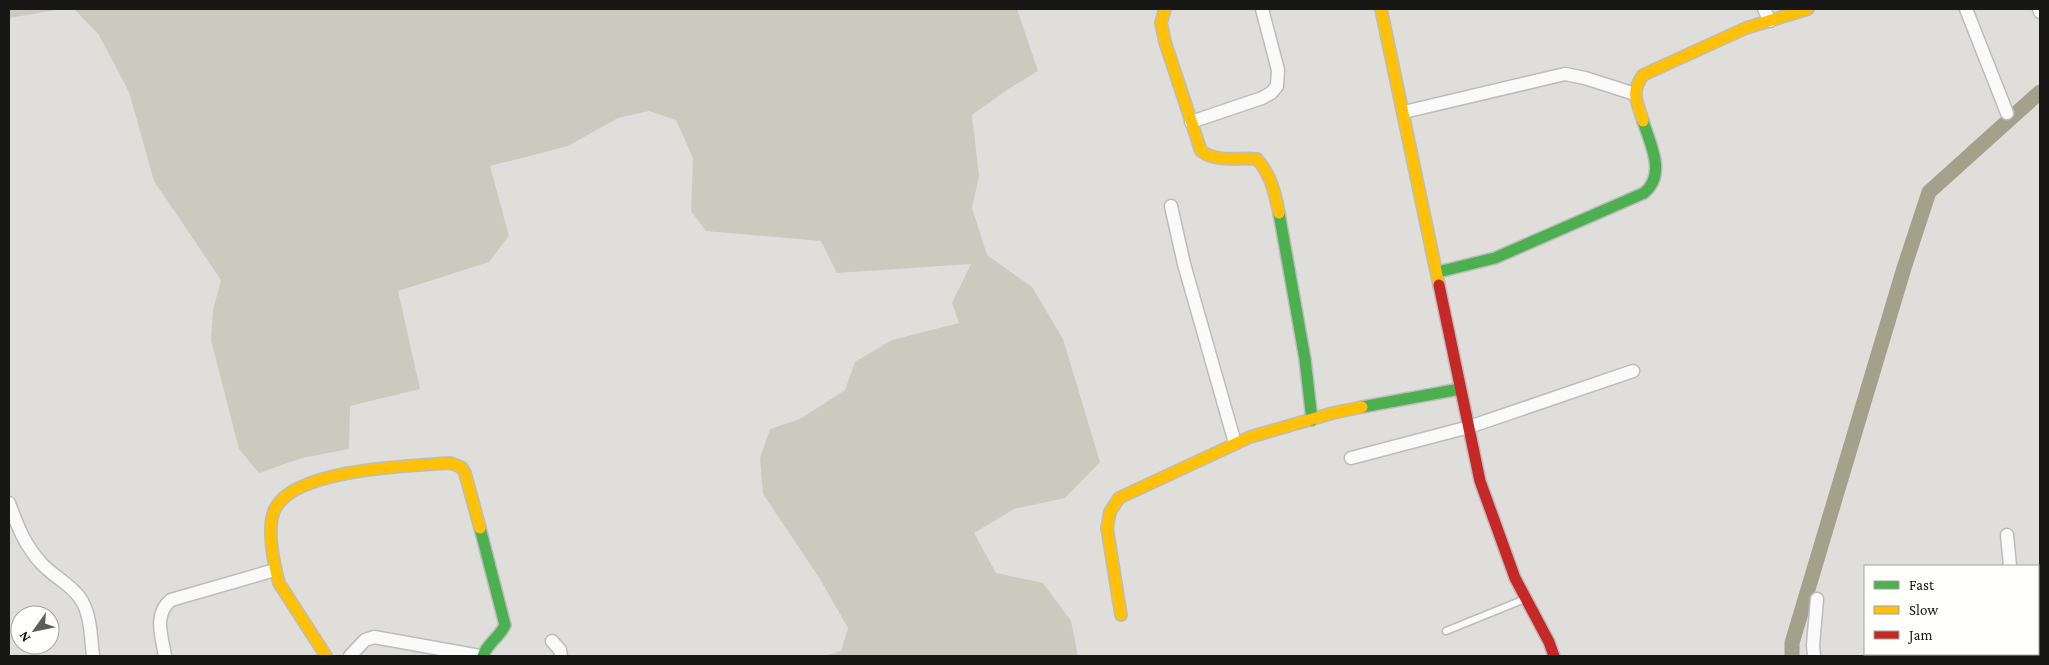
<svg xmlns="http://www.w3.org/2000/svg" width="2049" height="665" font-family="'Crimson Pro',serif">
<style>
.green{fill:#cccabf}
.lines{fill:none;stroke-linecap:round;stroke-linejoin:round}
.canal{stroke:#a3a18c;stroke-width:15}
.lane-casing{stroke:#bcbcba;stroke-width:9}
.street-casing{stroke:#bcbcba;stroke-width:15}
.fast-casing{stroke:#bcbcba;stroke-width:14}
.slow-casing{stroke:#bcbcba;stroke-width:14}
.jam-casing{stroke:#bcbcba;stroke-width:14}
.lane{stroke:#fafafa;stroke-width:6}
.street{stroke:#fafafa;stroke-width:12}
.fast{stroke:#4caf50;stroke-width:11}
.slow{stroke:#ffc107;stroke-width:11}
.jam{stroke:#c62828;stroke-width:11}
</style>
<rect width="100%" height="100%" fill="#dfdedb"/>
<g class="green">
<path d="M9,9H62L9,18Z"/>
<path d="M74,9H1017L1038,71L1007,90L972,115L979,176L972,208L987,255L1032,287L1063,339L1100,462L1065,498L1014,509L974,533L996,573L1043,583L1071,621L1078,656H824L841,651L848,628L820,579L763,494L760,458L770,429L800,419L845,390L855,362L892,340L959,323L952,303L971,264L837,273L821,241L706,231L691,211L693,158L676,120L649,111L618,118L568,146L490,166L509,236L489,262L398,291L420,389L350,406L349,449L302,458L259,473L239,449L211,340L213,310L221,280L154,181L129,92L99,35Z"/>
</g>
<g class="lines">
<path class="canal" d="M1792,656V643L1904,268L1929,192L2040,92"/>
<g class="lane-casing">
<path id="lane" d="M1446,631L1525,599"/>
</g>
<g class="street-casing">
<g id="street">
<path d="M1764,9L1770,21"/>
<path d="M1966,9L2007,113"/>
<path d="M2039,9L2040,12"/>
<path d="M1404,112L1565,74L1585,78L1635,94"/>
<path d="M1191,122L1262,98L1271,93L1277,86L1278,70L1262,9"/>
<path d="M1171,206L1184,264L1235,443"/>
<path d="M1351,458L1469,427L1633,371"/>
<path d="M9,503C17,525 25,546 42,564C54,577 75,587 83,603C91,618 91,640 93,656"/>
<path d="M2007,535L2010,566"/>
<path d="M2038,616H2040"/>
<path d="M552,641L560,650L561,656"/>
<path d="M165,656C162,637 153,614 171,600L275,570"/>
<path d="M350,656L365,640L374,637L480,656"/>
<path d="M1814,656L1813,645L1817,599"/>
</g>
</g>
<g class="fast-casing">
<g id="fast">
<path d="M1279,213L1305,359L1312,420"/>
<path d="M1438,272L1495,258L1644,193C1667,174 1650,144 1643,121"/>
<path d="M1362,407L1460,389"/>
<path d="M480,528L505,625C500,637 487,643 483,656"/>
</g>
</g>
<g class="slow-casing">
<g id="slow">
<path d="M1165,9L1161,23L1165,42L1201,151C1218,163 1238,157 1257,159C1271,175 1275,193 1279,213"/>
<path d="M1381,9L1439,285"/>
<path d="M1643,121C1637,100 1630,94 1643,75L1746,28L1808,9"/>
<path d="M1121,615L1107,528L1110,512L1119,498L1250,437L1333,413L1362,407"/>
<path d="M326,656L279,583C274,564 265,526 276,507C298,469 408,466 450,463L461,467L465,473L480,528"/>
</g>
</g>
<g class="jam-casing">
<path id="jam" d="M1439,285L1480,481L1515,578L1549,642L1554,656"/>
</g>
<use href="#lane" class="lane"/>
<use href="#street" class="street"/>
<use href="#fast" class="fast"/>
<use href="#slow" class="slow"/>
<use href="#jam" class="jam"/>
</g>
<rect width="2049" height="665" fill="none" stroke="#171715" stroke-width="20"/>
<rect x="1864" y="565" width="175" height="90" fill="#fffffe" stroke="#a2a2a1"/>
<rect x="1874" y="581" width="25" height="8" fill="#4caf50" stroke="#a2a2a1"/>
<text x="1909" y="590" font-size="15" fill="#171715">Fast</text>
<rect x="1874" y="606" width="25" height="8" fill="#ffc107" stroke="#a2a2a1"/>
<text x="1909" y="615" font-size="15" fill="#171715">Slow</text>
<rect x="1874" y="631" width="25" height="8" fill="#c62828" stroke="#a2a2a1"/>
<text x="1909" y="640" font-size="15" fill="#171715">Jam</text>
<g transform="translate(35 630) rotate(237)"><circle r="24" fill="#fffffe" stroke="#a2a2a1"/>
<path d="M0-4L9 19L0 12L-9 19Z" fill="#5d5d5a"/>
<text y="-8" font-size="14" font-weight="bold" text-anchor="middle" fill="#171715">N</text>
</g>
</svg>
